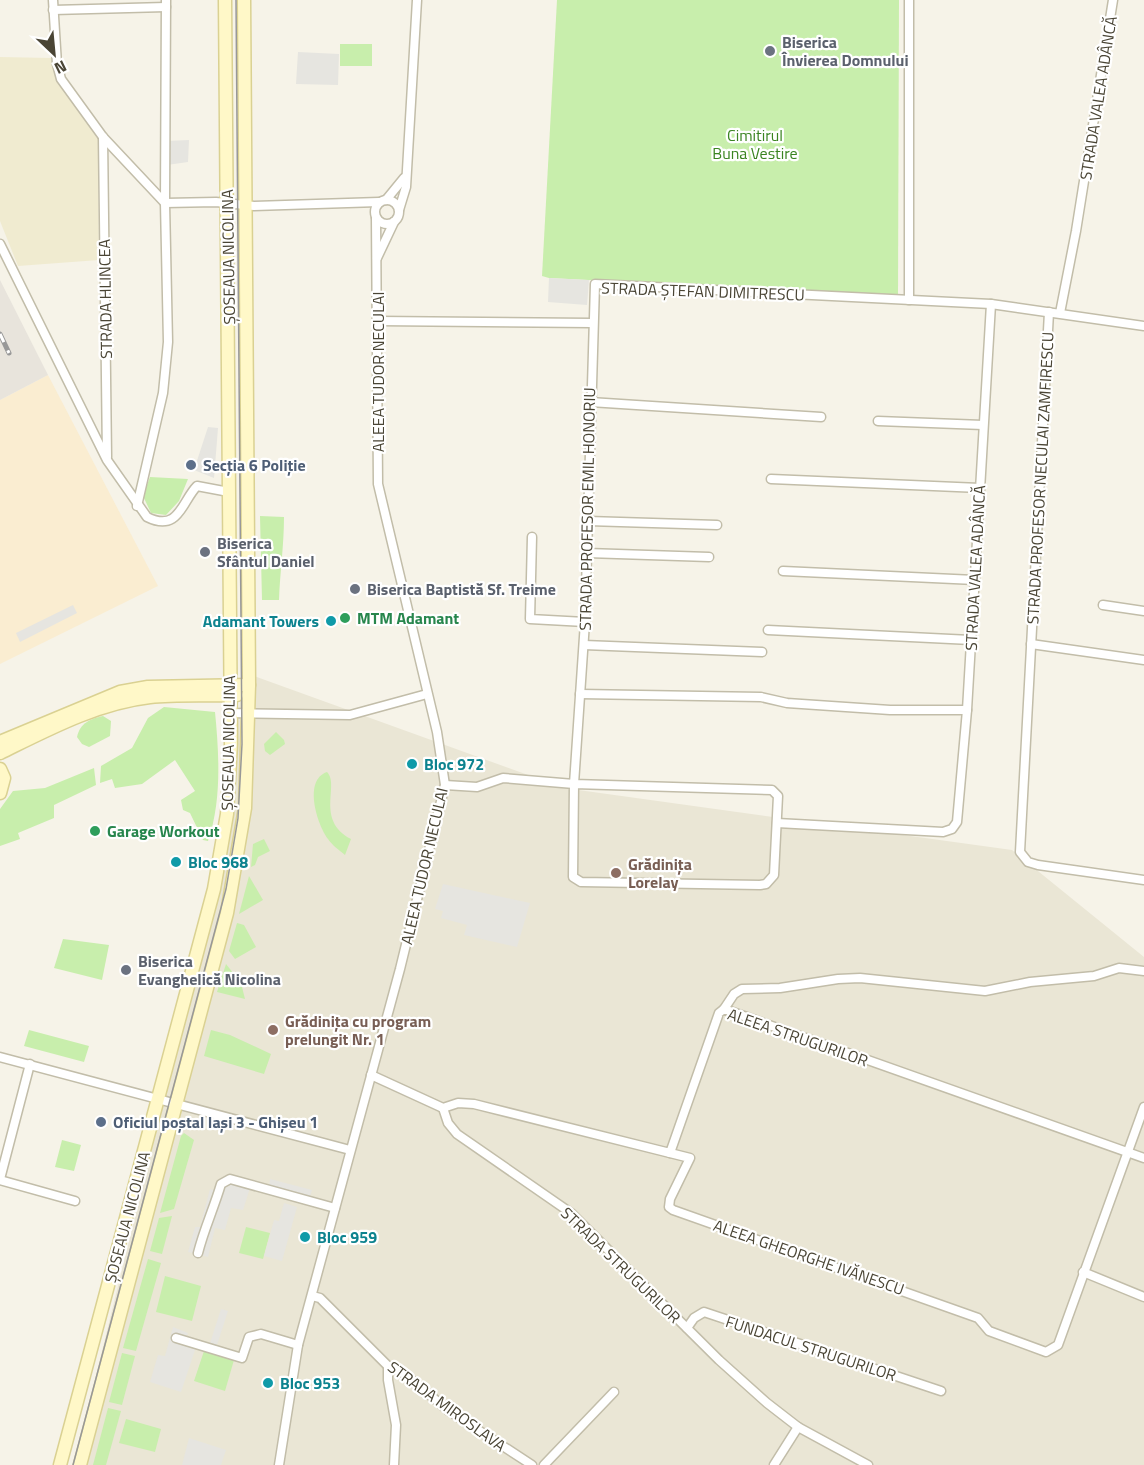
<svg xmlns="http://www.w3.org/2000/svg" width="1144" height="1465" font-family="'Titillium Web',sans-serif">
<style>
.residential{fill:#eae6d5}
.commercial{fill:#faedd1}
.industrial{fill:#e8e4dc}
.education{fill:#f0ebd0}
.green{fill:#c8eeac}
.parking{fill:#e6e5e0}
.lines{fill:none;stroke-linecap:round;stroke-linejoin:round}
.street-casing{stroke:#c2bda9;stroke-width:11}
.secondary-casing{stroke:#dad192;stroke-width:15}
.street{stroke:#fff;stroke-width:8}
.secondary{stroke:#fff8c8;stroke-width:12}
.tram{stroke:#989898;stroke-width:1.5}
.rail-casing{stroke:#989898;stroke-width:5}
.rail{stroke:#fff;stroke-width:3;stroke-dasharray:9;stroke-linecap:butt}
.worship-dot{fill:#6b7280;stroke:#fff;stroke-width:2}
.service-dot{fill:#5c6f8a;stroke:#fff;stroke-width:2}
.leisure-dot{fill:#2e9e5b;stroke:#fff;stroke-width:2}
.culture-dot{fill:#0f9aa8;stroke:#fff;stroke-width:2}
.education-dot{fill:#8d6e63;stroke:#fff;stroke-width:2}
.labels{text-anchor:middle;dominant-baseline:central;stroke-width:4.5;stroke-linejoin:round;paint-order:stroke}
.worship-label{font-size:16px;font-weight:bold;fill:#5b616d;stroke:#fff;text-anchor:start}
.street-label{font-size:16px;fill:#4a4535;stroke:#fff}
.park-label{font-size:16px;fill:#3a8421;stroke:#fff}
.service-label{font-size:16px;font-weight:bold;fill:#4e5e75;stroke:#fff;text-anchor:start}
.leisure-label{font-size:16px;font-weight:bold;fill:#27864d;stroke:#fff;text-anchor:start}
.culture-label{font-size:16px;font-weight:bold;fill:#0d838f;stroke:#fff;text-anchor:start}
.education-label{font-size:16px;font-weight:bold;fill:#785e54;stroke:#fff;text-anchor:start}
</style>
<rect width="100%" height="100%" fill="#f6f3e8"/>
<path class="residential" d="M243,672L564,788L1012,850L1144,957V1465H74L163,1103L221,882Z"/>
<path class="commercial" d="M48,375L158,586L0,664V400Z"/>
<path class="industrial" d="M0,280L48,375L0,400Z"/>
<path class="education" d="M0,57L51,58L57,81L98,138L99,260L18,266L0,221Z"/>
<g class="green">
<path d="M557,0H899L898,296L549,278L542,276Z"/>
<rect x="340" y="44" width="32" height="22"/>
<path d="M150,477L188,479L179,501L166,515L151,513L143,496Z"/>
<path d="M260,516L284,517C284,545 280,572 279,600H262Z"/>
<path d="M164,707L215,712C219,753 222,801 208,841L203,840L190,813L183,810L181,800L195,791L175,760L142,784L115,788L112,779L100,783L101,766L132,748L148,718Z"/>
<path d="M103,716L111,721L110,736L89,747L82,744L77,737C80,723 90,719 103,716Z"/>
<path d="M276,732L284,740L285,744L270,755L265,751L264,744Z"/>
<path d="M94,768L96,785L54,805V818L18,833L20,839L0,846V809L13,791L45,788Z"/>
<path d="M327,772C340,785 315,820 351,839L345,855C339,850 332,845 328,839C317,824 303,780 327,772Z"/>
<path d="M264,839L270,851L258,857L255,865L251,867L253,844Z"/>
<path d="M249,876L263,900L239,914Z"/>
<path d="M237,923L244,925L256,947L235,959L229,951Z"/>
<path d="M63,939L109,945L102,980L54,968Z"/>
<path d="M226,964L241,983L245,999L217,992Z"/>
<path d="M29,1030L89,1046L84,1062L24,1046Z"/>
<path d="M211,1030L230,1035L271,1054L264,1074L204,1056Z"/>
<path d="M184,1133L194,1140L174,1209L160,1213L181,1136Z"/>
<path d="M62,1140L81,1145L74,1171L55,1167Z"/>
<path d="M172,1216L162,1254L150,1251L159,1218Z"/>
<path d="M246,1227L270,1233L263,1259L239,1253Z"/>
<path d="M148,1259L161,1263L136,1351L123,1348Z"/>
<path d="M165,1276L201,1286L192,1321L156,1312Z"/>
<path d="M204,1351L234,1360L225,1391L194,1381Z"/>
<path d="M122,1353L135,1356L122,1405L109,1402Z"/>
<path d="M108,1408L121,1411L106,1465H93Z"/>
<path d="M126,1419L161,1429L155,1452L119,1443Z"/>
</g>
<g class="parking">
<path d="M298,52L339,54L338,85L296,84Z"/>
<path d="M189,140L188,162L167,165V141Z"/>
<path d="M549,278L589,280L587,305L548,302Z"/>
<path d="M208,427L218,428L214,478L194,470Z"/>
<path d="M73,605L77,613L20,642L16,633Z"/>
<path d="M443,884L530,903L517,947L464,935L467,925L441,918L443,911L435,909Z"/>
<path d="M270,1179L312,1190L310,1197L269,1186Z"/>
<path d="M231,1183L250,1188L243,1210L231,1208L225,1230L215,1228L208,1257L188,1252L195,1227H200L210,1189L222,1192L224,1186Z"/>
<path d="M284,1203L297,1207L282,1261L264,1256L274,1220L279,1221Z"/>
<path d="M221,1309L228,1311L217,1345L210,1343Z"/>
<path d="M173,1327L188,1333L186,1338L195,1350L181,1392L150,1382L158,1355L165,1356Z"/>
<path d="M189,1438L226,1450L221,1465H182Z"/>
</g>
<g class="lines">
<g class="street-casing">
<g id="street">
<path d="M53,0L57,64L61,79L103,137L165,203L216,202L254,206L379,202"/>
<path d="M909,0V300"/>
<path d="M53,10L166,7"/>
<path d="M103,137L107,457"/>
<circle cx="387" cy="212" r="12"/>
<path d="M386,200L404,178"/>
<path d="M399,210L406,187L417,0"/>
<path d="M0,244L107,460L147,517C179,533 182,501 197,486L229,492"/>
<path d="M377,258L394,222"/>
<path d="M1049,312L1020,852L1028,862L1038,865L1144,880"/>
<path d="M1060,313L1076,231L1113,0"/>
<path d="M378,321L592,323"/>
<path d="M590,402L821,417"/>
<path d="M878,421L983,425"/>
<path d="M771,479L980,488"/>
<path d="M137,506L163,393L168,342L165,203L166,0"/>
<path d="M588,521L717,525"/>
<path d="M532,537L530,619L585,622"/>
<path d="M587,553L709,557"/>
<path d="M783,571L975,580"/>
<path d="M1103,605L1144,611"/>
<path d="M768,630L971,640"/>
<path d="M1031,644L1144,660"/>
<path d="M584,645L762,652"/>
<path d="M580,694L761,697L787,703L890,710H967"/>
<path d="M230,713L350,715L427,694"/>
<path d="M445,785L477,787L503,778L574,784L772,790L778,796L774,875L766,884L760,885L581,882L573,877L574,784L585,622L595,284L991,304L1144,326"/>
<path d="M777,823L943,832L952,829L957,822L967,710L991,304"/>
<path d="M724,1009L734,994L742,989L780,988L838,979L860,978L985,991L1030,982L1094,976L1119,968L1144,971"/>
<path d="M0,1057L350,1150"/>
<path d="M371,1075L443,1108L458,1103L474,1104L670,1153L719,1013L724,1009L1144,1158"/>
<path d="M443,1108L448,1123L457,1134L571,1213L719,1360L767,1403L798,1427L868,1465"/>
<path d="M670,1153L690,1158L670,1199L669,1207L673,1210L978,1318L989,1331L1046,1352L1058,1345L1144,1107"/>
<path d="M0,1179L30,1064"/>
<path d="M0,1180L75,1201"/>
<path d="M198,1253C204,1229 214,1208 221,1184L230,1179L335,1208"/>
<path d="M1083,1272L1144,1297"/>
<path d="M312,1296L320,1298L388,1366L402,1372L449,1411L532,1465"/>
<path d="M687,1328L694,1318L704,1312L941,1391"/>
<path d="M176,1338L242,1358L249,1337L261,1334L298,1345"/>
<path d="M388,1366V1380L396,1425L394,1465"/>
<path d="M279,1465L298,1345L400,969L445,785L437,732L378,484L376,218"/>
<path d="M544,1465L614,1392"/>
<path d="M774,1465L798,1427"/>
</g>
</g>
<g class="secondary-casing">
<g id="secondary">
<path d="M0,742L120,692L148,687L249,685"/>
<path d="M0,753C47,730 97,703 150,697C178,694 208,696 237,695"/>
<path d="M0,769L4,778L0,793"/>
<path d="M60,1465L214,889L227,814L231,744L225,0"/>
<path d="M80,1465L227,913L245,808L249,685L244,0"/>
</g>
</g>
<use href="#street" class="street"/>
<use href="#secondary" class="secondary"/>
<path class="tram" d="M73,1465L226,889L238,818L242,744L236,0"/>
<g class="rail-casing">
<path id="rail" d="M0,334L9,353"/>
</g>
<use href="#rail" class="rail"/>
</g>
<g class="worship-dot">
<circle cx="770" cy="51" r="6"/>
<circle cx="205" cy="552" r="6"/>
<circle cx="355" cy="589" r="6"/>
<circle cx="126" cy="970" r="6"/>
</g>
<g class="service-dot">
<circle cx="191" cy="465" r="6"/>
<circle cx="101" cy="1122" r="6"/>
</g>
<g class="leisure-dot">
<circle cx="345" cy="618" r="6"/>
<circle cx="95" cy="831" r="6"/>
</g>
<g class="culture-dot">
<circle cx="331" cy="621" r="6"/>
<circle cx="412" cy="764" r="6"/>
<circle cx="176" cy="862" r="6"/>
<circle cx="305" cy="1237" r="6"/>
<circle cx="268" cy="1383" r="6"/>
</g>
<g class="education-dot">
<circle cx="616" cy="873" r="6"/>
<circle cx="273" cy="1030" r="6"/>
</g>
<g class="labels">
<g class="worship-label">
<text x="782" y="42">Biserica<tspan x="782" dy="18">Învierea Domnului</tspan></text>
<text x="217" y="543">Biserica<tspan x="217" dy="18">Sfântul Daniel</tspan></text>
<text x="367" y="589">Biserica Baptistă Sf. Treime</text>
<text x="138" y="961">Biserica<tspan x="138" dy="18">Evanghelică Nicolina</tspan></text>
</g>
<g class="street-label">
<text transform="translate(1098 98) rotate(-81)">STRADA VALEA ADÂNCĂ</text>
<text transform="translate(228 257) rotate(-91)">ȘOSEAUA NICOLINA</text>
<text transform="translate(703 291) rotate(2)">STRADA ȘTEFAN DIMITRESCU</text>
<text transform="translate(105 299) rotate(-91)">STRADA HLINCEA</text>
<text transform="translate(378 372) rotate(-90)">ALEEA TUDOR NECULAI</text>
<text transform="translate(1040 478) rotate(-87)">STRADA PROFESOR NECULAI ZAMFIRESCU</text>
<text transform="translate(587 509) rotate(-89)">STRADA PROFESOR EMIL HONORIU</text>
<text transform="translate(975 568) rotate(-87)">STRADA VALEA ADÂNCĂ</text>
<text transform="translate(228 743) rotate(-89)">ȘOSEAUA NICOLINA</text>
<text transform="translate(424 866) rotate(-77)">ALEEA TUDOR NECULAI</text>
<text transform="translate(798 1037) rotate(19)">ALEEA STRUGURILOR</text>
<text transform="translate(127 1217) rotate(-75)">ȘOSEAUA NICOLINA</text>
<text transform="translate(809 1257) rotate(19)">ALEEA GHEORGHE IVĂNESCU</text>
<text transform="translate(621 1265) rotate(44)">STRADA STRUGURILOR</text>
<text transform="translate(811 1348) rotate(18)">FUNDACUL STRUGURILOR</text>
<text transform="translate(447 1406) rotate(36)">STRADA MIROSLAVA</text>
</g>
<g class="park-label">
<text x="755" y="135">Cimitirul<tspan x="755" dy="18">Buna Vestire</tspan></text>
</g>
<g class="service-label">
<text x="203" y="465">Secția 6 Poliție</text>
<text x="113" y="1122">Oficiul poștal Iași 3 - Ghișeu 1</text>
</g>
<g class="leisure-label">
<text x="357" y="618">MTM Adamant</text>
<text x="107" y="831">Garage Workout</text>
</g>
<g class="culture-label">
<text x="319" y="621" text-anchor="end">Adamant Towers</text>
<text x="424" y="764">Bloc 972</text>
<text x="188" y="862">Bloc 968</text>
<text x="317" y="1237">Bloc 959</text>
<text x="280" y="1383">Bloc 953</text>
</g>
<g class="education-label">
<text x="628" y="864">Grădinița<tspan x="628" dy="18">Lorelay</tspan></text>
<text x="285" y="1021">Grădinița cu program<tspan x="285" dy="18">prelungit Nr. 1</tspan></text>
</g>
</g>
<g transform="translate(54 54) rotate(154)" stroke="#ffffff" stroke-width="4.5" paint-order="stroke">
<path d="M0-4.5L10 22L0 15L-10 22Z" fill="#4a4535"/>
<text y="-9" font-size="16" font-weight="bold" text-anchor="middle" fill="#4a4535">N</text>
</g>
</svg>
